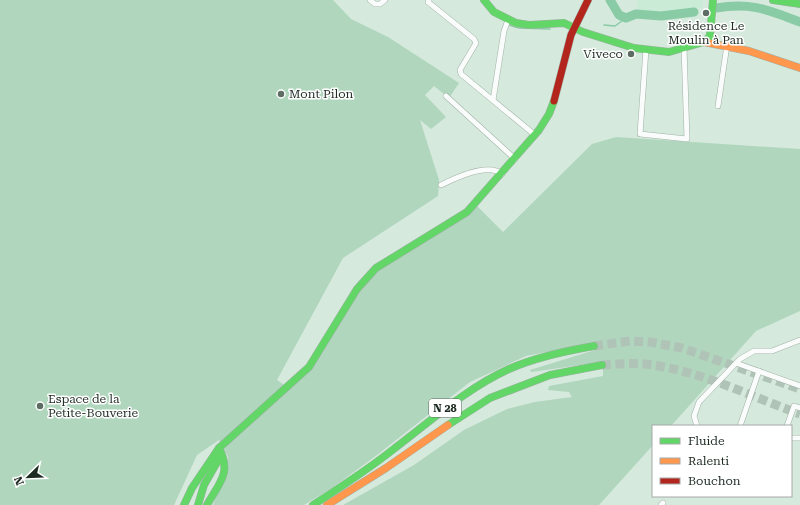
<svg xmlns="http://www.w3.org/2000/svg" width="800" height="505" font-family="'Roboto Serif',serif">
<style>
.built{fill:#caebd6}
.green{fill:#b0d6be}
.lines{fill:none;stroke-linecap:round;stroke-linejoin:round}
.stream{stroke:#89cba5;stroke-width:1.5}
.river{stroke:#89cba5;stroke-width:9}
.highway-tunnel{stroke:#b0c3b7;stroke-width:9;stroke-dasharray:9 4.5;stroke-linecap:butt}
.street-casing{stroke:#a1b0a7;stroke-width:6}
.fast-casing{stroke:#a1b0a7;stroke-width:8}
.slow-casing{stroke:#a1b0a7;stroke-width:8}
.jam-casing{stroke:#a1b0a7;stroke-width:8}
.street{stroke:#f9fcfa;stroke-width:5}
.fast{stroke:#63d668;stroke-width:7}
.slow{stroke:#ff974d;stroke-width:7}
.jam{stroke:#b3261e;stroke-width:7}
.poi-dot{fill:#5d6d63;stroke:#fff;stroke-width:1.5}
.labels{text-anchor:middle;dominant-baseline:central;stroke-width:3;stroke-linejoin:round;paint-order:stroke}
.shield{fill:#fff;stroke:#616a64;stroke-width:1}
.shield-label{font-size:11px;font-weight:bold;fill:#1d2a22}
.poi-label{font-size:12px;fill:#1d2a22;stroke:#fff;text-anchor:start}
</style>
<rect width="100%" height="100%" fill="#d5e9dc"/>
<path class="built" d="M637,0H703V7L671,14H646L637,13Z"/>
<path class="green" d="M0,0H333L351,19L388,37L459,83L449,98L434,86L425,95L446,117L431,129L420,120L439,180L438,196L343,258L277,380L287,387L311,363L362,280L475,204L503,232L592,144L616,137L800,149V311L756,331L671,426H653V445L599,505H343L414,465L464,430L507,409L535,402L572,397L569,392L548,390L549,386L603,376V362L531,372L530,370L595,350L593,343L526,356L470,382L377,455L332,488L304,505H213L228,457L219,440L197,455L174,505H0Z"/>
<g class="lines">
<g class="stream">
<path d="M509,25L519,28L550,29"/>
<path d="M604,25L615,26L626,18"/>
</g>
<g class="river">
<path d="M610,0L619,15L626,18L636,14L661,16L694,12"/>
<path d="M716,8C752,2 768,10 800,22"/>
</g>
<g class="highway-tunnel">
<path d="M594,346L630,341L650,342L682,348L800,389"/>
<path d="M602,365C616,364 631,363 645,364C699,370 750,396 800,414"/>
</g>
<g class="street-casing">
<g id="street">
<path d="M370,0L375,4H380L385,0"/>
<path d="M429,0L428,2L474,39L476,43L460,70L461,74L535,135"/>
<path d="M646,49L640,134L687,139L684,47"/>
<path d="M446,96L515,159"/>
<path d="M493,100L504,31L508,20"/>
<path d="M718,106L727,45"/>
<path d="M441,185C455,178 488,162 502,174"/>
<path d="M736,363L800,386"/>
<path d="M697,426L694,416L699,402L740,359L754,351H772L800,340"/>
<path d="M740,426L759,371"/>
<path d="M787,426L794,406L800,408"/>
<path d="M791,438H800"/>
<path d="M661,505L663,503"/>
</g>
</g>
<g class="fast-casing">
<g id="fast">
<path d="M484,0L494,12L516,23L529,25L564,23L583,32L634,48L669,52L704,42L710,36"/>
<path d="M773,0L800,4"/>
<path d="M712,39L710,36L713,0"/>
<path d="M448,425L490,398L550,375L602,365"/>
<path d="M184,505L192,488L219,448"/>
<path d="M198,505L204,485L220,457"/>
<path d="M207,505C219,483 232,473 219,448L309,367L357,289L376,268L467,212L539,130L549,114L554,101"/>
<path d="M313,505C341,487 369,469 395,448C432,420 467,388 509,369C536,357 565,351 594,346"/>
</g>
</g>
<g class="slow-casing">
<g id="slow">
<path d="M704,42L749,51L800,68"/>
<path d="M327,505L386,468L448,425"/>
</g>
</g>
<g class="jam-casing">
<path id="jam" d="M554,101L571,35L588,0"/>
</g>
<use href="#street" class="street"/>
<use href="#fast" class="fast"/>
<use href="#slow" class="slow"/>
<use href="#jam" class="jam"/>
</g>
<g class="poi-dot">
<circle cx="706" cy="13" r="4"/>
<circle cx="631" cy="54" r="4"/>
<circle cx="281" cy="94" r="4"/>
<circle cx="40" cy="406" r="4"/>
</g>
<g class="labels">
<rect class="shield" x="429" y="399" width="32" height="18" rx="3"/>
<g class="shield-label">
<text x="445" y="408">N 28</text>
</g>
<g class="poi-label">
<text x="706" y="26" text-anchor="middle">Résidence Le<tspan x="706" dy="14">Moulin à Pan</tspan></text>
<text x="623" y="54" text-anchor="end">Viveco</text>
<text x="289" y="94">Mont Pilon</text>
<text x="48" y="399">Espace de la<tspan x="48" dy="14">Petite-Bouverie</tspan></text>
</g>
</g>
<rect x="652" y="425" width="140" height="72" fill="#ffffff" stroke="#a5aaa7"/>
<rect x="660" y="438" width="20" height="6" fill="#63d668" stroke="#a5aaa7"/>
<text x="688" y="445" font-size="12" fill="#1d2a22">Fluide</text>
<rect x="660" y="458" width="20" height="6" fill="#ff974d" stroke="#a5aaa7"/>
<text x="688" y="465" font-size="12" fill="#1d2a22">Ralenti</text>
<rect x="660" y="478" width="20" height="6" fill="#b3261e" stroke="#a5aaa7"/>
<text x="688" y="485" font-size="12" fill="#1d2a22">Bouchon</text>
<g transform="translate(28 477) rotate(247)" stroke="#ffffff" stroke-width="3" paint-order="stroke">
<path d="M0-3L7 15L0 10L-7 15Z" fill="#1d2a22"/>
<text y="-6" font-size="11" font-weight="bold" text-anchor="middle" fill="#1d2a22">N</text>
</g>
</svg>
